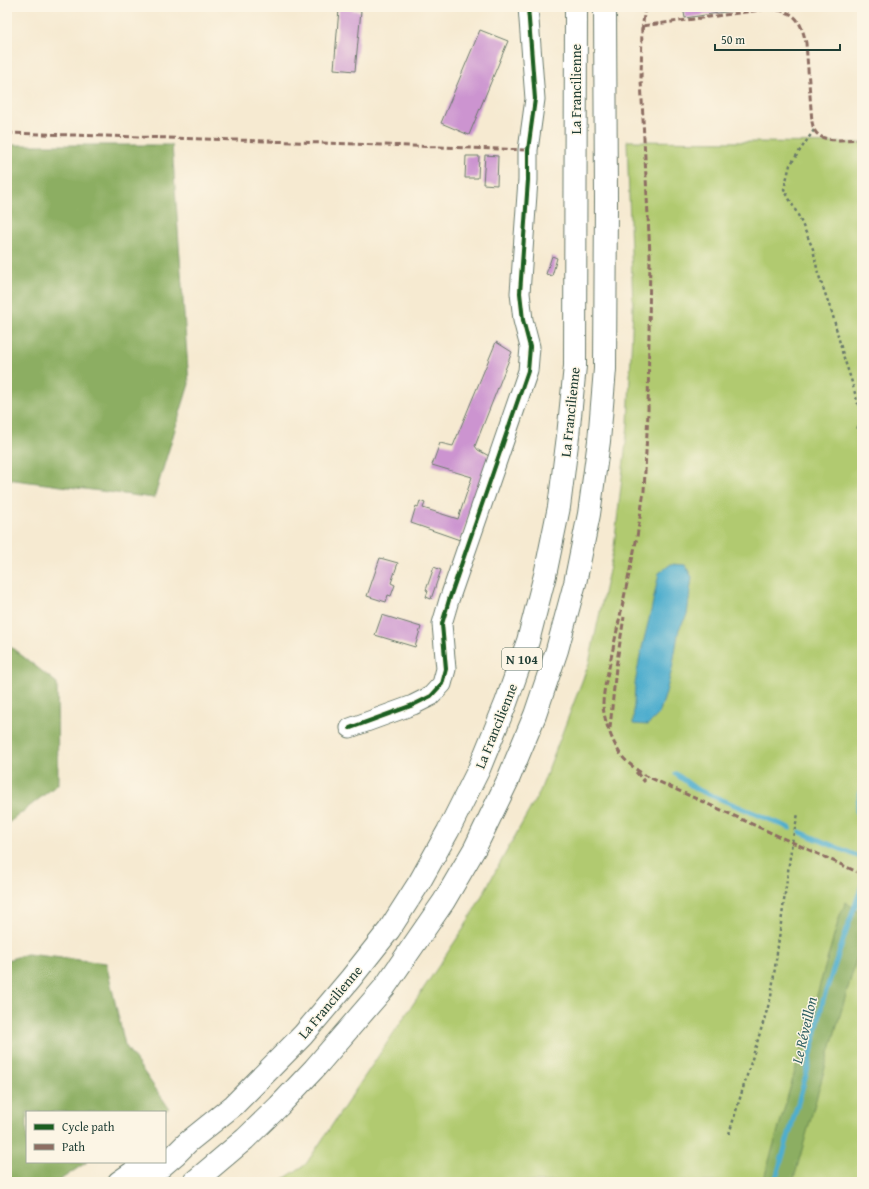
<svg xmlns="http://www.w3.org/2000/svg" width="869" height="1189" font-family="'Gentium Book Plus',serif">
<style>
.green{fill:#b1ca6f;stroke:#688452}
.forest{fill:#8cae62;stroke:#56764b}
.water{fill:#50aece;stroke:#387681}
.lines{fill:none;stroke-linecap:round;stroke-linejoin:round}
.stream{stroke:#50aece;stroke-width:5}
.building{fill:#cc94d0}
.minor-casing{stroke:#6a7a6b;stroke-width:21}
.highway-casing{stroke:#6a7a6b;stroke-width:24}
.path{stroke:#6a7a6b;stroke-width:2.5;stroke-dasharray:3 3;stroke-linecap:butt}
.minor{stroke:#fff;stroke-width:19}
.highway{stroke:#fff;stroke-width:22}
.quiet{stroke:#8d6e63;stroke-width:3;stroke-dasharray:6 3;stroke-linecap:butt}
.cycleway-casing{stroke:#fcf5e5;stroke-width:6}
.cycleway{stroke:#1b5e20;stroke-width:4}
.labels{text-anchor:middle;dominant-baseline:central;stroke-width:3;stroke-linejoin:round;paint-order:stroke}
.shield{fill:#fcf5e5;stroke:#617469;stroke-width:1}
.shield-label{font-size:13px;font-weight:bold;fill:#1f3d34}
.street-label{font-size:14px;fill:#1f3d34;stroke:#fcf5e5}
.water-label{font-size:15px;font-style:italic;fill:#2e5f62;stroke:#fcf5e5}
</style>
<rect width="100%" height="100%" fill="#fcf5e5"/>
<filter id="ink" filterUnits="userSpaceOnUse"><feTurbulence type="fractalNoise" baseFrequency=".025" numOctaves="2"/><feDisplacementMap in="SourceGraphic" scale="8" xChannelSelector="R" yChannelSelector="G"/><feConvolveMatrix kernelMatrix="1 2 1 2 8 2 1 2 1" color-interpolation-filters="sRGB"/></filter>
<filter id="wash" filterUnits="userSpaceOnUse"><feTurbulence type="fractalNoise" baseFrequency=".012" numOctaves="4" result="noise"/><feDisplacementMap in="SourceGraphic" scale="16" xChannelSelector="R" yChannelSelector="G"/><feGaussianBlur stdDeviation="0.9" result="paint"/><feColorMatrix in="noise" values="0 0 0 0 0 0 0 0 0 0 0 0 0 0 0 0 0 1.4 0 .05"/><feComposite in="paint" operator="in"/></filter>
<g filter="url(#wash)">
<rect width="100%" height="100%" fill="#f6ead1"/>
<path class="green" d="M627,141L862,143V1182H279L306,1164L464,928L540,791L589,663L614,547L628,425L633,306Z"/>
<g class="forest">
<path d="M7,145H172L189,384L154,498L7,479Z"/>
<path d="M7,644L57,683L58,784L7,824Z"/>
<path d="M846,902L862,915V940L829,1053L793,1182H763L840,915Z"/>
<path d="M27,954L106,963L125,1045L169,1108L163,1112H27V1162H87L57,1182H7V960Z"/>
</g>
<path class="water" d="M671,564L685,565L692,577L687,615L679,629L672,669L665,696L659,714L648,725L633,724L635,684L640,656L651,611L659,573Z"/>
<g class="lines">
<g class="stream">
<path d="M676,774L696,789L790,828"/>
<path d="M862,783L857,810L862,838"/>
<path d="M800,832L862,858"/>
<path d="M775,1182L807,1072L823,1000L862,885"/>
</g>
</g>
<g id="blocks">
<g class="building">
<path d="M683,7H752V8L685,18Z"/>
<path d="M339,9L361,11L355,71L334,69Z"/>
<path d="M480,30L508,41L469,135L441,123Z"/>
<path d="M485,155L498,156L497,185L483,184Z"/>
<path d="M466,156H479L478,178H465Z"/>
<path d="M552,256L557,258L552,276L546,274Z"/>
<path d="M496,342L512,352L475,446L478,450L489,456L460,540L411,523L416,506L418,507L420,501L425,503L423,508L458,519L472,477L432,465L440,443L453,446Z"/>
<path d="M380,558L398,563L391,583L395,585L391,596L388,595L386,602L367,596Z"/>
<path d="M434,567L441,570L431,599L426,597L428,591L426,590Z"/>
<path d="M382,615L421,627L415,647L375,635Z"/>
</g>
</g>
</g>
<g filter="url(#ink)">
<use href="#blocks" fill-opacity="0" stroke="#6a7a6b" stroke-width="1"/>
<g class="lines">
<g class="minor-casing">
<path id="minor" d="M350,728L413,705L431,696L442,684L446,669L442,624L449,600L528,371L530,347L523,320L520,293L528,180V150L535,99L528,7"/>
</g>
<g class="highway-casing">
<g id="highway">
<path d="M119,1182L148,1162"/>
<path d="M141,1182L154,1173L175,1155L188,1142L234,1105L303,1035L351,978L389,930L419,883L448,831L479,769L506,703L528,641L545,575L559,507L568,436L575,366L576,7"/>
<path d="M194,1182L245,1139L279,1106L314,1069L384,988L444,901L475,848L507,782L535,715L557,650L575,583L589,514L599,441L605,369L606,200L605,7"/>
</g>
</g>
<g class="path">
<path d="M814,130L790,165L784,189L799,217L813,249L818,273L833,316L843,355L851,379L861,415L857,431"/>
<path d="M729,1134L771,997L792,842L798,814"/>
</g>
<use href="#minor" class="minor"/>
<use href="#highway" class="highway"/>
<g class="quiet">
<path d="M642,31L645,7"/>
<path d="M7,133L236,140L528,150"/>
<path d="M862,139C849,139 822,144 815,131C813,129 813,125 812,122L806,43C800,18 795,11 768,9L642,26L641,80L650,255L648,413L644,491L637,537L605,686C604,692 603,699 603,705C604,721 612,741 621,755C627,763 636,769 644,775L862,874"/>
<path d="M610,728L616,667L624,617"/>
<path d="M636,772L645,782"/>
</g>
<g class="cycleway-casing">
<path id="cycleway" d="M350,728L413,705L431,696L442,684L446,669L442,624L449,600L528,371L530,347L523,320L520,293L528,180V150L535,99L528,7"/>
</g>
<use href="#cycleway" class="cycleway"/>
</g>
</g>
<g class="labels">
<rect class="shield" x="502" y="648" width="40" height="22" rx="3"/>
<g class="shield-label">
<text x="522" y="659">N 104</text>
</g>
<g class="street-label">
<text transform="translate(576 89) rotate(-90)">La Francilienne</text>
<text transform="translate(570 412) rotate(-84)">La Francilienne</text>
<text transform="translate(496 726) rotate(-68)">La Francilienne</text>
<text transform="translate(330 1002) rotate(-50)">La Francilienne</text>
</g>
<g class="water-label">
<text transform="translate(804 1030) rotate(-77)">Le Réveillon</text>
</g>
</g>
<rect width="869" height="1189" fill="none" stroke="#fcf5e5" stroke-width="24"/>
<rect x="26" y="1111" width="140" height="52" fill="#fcf5e5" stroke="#a4ab9e"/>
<rect x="34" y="1124" width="20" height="6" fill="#1b5e20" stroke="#a4ab9e"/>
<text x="62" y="1131" font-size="12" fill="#1f3d34">Cycle path</text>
<rect x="34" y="1144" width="20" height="6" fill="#8d6e63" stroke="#a4ab9e"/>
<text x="62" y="1151" font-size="12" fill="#1f3d34">Path</text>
<path d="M715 44v6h125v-6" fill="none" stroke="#1f3d34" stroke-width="2"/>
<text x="721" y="44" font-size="12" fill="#1f3d34" stroke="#fcf5e5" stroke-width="3" paint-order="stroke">50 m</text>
</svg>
